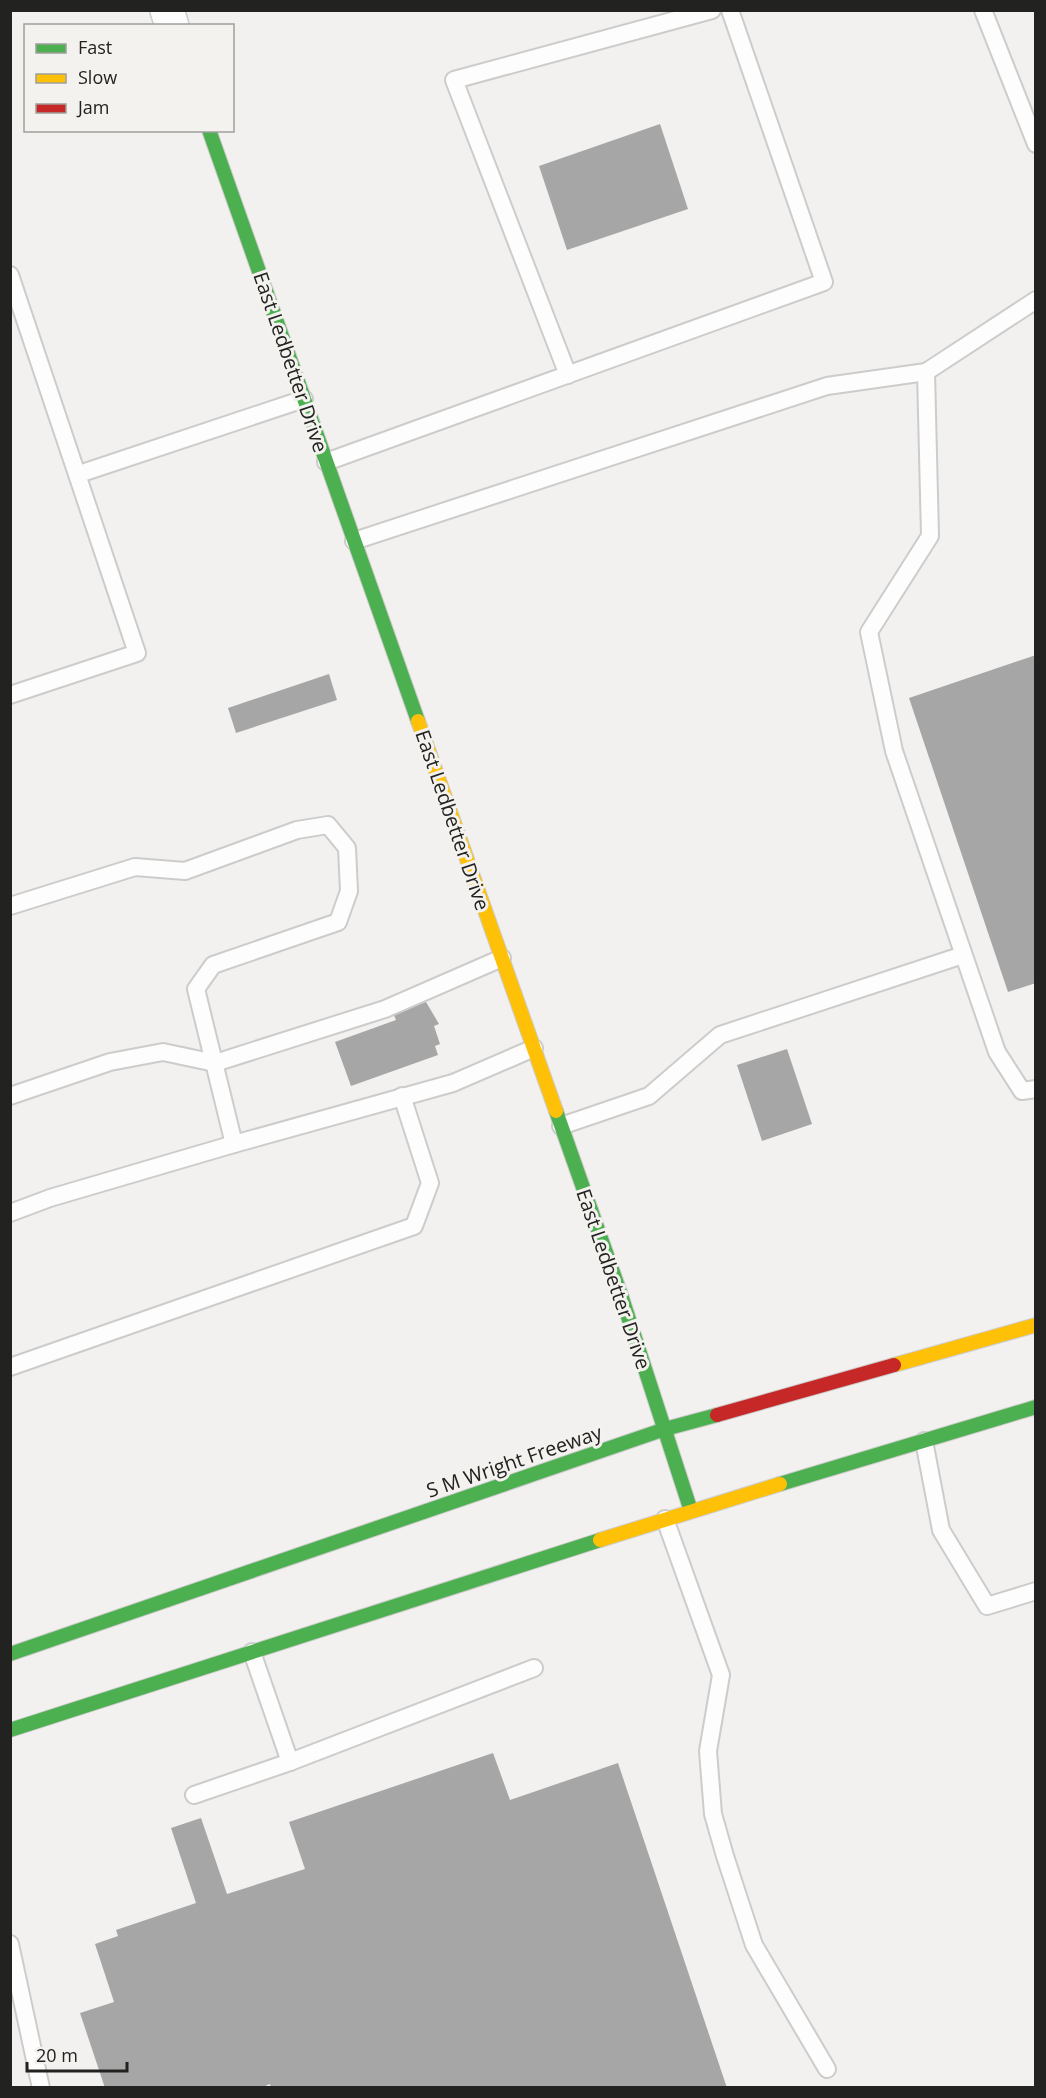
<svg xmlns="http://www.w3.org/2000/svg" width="1046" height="2098" font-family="'Open Sans',sans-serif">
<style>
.building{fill:#a7a6a6}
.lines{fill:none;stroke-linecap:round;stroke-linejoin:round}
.lane-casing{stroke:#cdcccb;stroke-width:20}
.street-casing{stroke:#cdcccb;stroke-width:36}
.fast-casing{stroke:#cdcccb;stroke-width:16}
.slow-casing{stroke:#cdcccb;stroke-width:16}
.jam-casing{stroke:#cdcccb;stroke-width:16}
.lane{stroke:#fdfdfd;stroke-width:16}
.street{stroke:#fdfdfd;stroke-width:33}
.fast{stroke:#4caf50;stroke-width:14}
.slow{stroke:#ffc107;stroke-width:14}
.jam{stroke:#c62828;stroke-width:14}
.labels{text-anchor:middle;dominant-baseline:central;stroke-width:6;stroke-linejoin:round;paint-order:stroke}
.street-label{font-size:20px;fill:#222220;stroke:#f3f2ef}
</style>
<rect width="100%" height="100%" fill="#f2f1f0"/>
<g class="building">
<path d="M660,124L688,209L567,250L539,166Z"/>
<path d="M1036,655V983L1008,992L909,698Z"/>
<path d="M329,674L337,700L236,733L228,708Z"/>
<path d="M426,1002L439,1024L434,1026L440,1044L435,1046L438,1055L351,1086L335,1042L396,1020L393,1013Z"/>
<path d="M787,1049L812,1124L762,1141L737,1065Z"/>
<path d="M493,1753L510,1800L618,1763L727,2088H271L270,2084L260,2088H105L80,2013L114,2002L95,1944L118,1936L116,1930L196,1903L171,1828L201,1818L227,1894L305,1869L289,1822Z"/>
</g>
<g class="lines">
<g class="lane-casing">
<g id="lane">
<path d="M983,10L1036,144"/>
<path d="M10,275L137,653L10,695"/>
<path d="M1036,300L926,372L930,536L869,632L894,751L997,1052L1022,1091L1036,1089"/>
<path d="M568,375L454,80L712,10"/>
<path d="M326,462L824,282L730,10"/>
<path d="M79,474L304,399"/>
<path d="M354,541L827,386L926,372"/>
<path d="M10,906L135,867L185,871L297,830L328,825L347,848L349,891L338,922L213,965L196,989L234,1144"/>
<path d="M10,1096L110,1062L163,1052L215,1063L385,1009L502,958"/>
<path d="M561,1126L649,1096L720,1035L963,955"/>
<path d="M10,1213L50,1198L234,1144L453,1083L534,1048"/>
<path d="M10,1367L414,1226L430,1183L402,1096"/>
<path d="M924,1441L941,1530L987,1606L1036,1591"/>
<path d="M665,1519L721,1675L708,1751L713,1814L725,1856L754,1945L827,2069"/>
<path d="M252,1652L290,1762L534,1668"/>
<path d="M194,1795L290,1762"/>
<path d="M10,1944L41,2088"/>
</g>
</g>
<g class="street-casing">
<path id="street" d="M167,10L172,26"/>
</g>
<g class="fast-casing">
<g id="fast">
<path d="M209,130L418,721"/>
<path d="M556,1111L621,1295L691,1511"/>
<path d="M780,1484L1036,1407"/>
<path d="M10,1654L665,1429L717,1415"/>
<path d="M10,1730L600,1540"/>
</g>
</g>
<g class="slow-casing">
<g id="slow">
<path d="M418,721L556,1111"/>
<path d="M894,1365L1036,1325"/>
<path d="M600,1540L780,1484"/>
</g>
</g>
<g class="jam-casing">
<path id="jam" d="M717,1415L894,1365"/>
</g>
<use href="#lane" class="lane"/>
<use href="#street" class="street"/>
<use href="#fast" class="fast"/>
<use href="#slow" class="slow"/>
<use href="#jam" class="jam"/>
</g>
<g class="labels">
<g class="street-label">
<text transform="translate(291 362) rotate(71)">East Ledbetter Drive</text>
<text transform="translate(453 820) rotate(71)">East Ledbetter Drive</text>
<text transform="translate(614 1279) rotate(71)">East Ledbetter Drive</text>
<text transform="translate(514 1461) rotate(-19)">S M Wright Freeway</text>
</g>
</g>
<rect width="1046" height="2098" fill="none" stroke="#222220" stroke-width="24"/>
<rect x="24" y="24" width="210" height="108" fill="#f3f2ef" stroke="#9f9f9c" stroke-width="1.5"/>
<rect x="36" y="44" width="30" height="9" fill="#4caf50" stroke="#9f9f9c" stroke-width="1.5"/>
<text x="78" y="54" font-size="18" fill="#222220">Fast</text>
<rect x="36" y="74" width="30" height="9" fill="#ffc107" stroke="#9f9f9c" stroke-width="1.5"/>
<text x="78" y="84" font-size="18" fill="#222220">Slow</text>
<rect x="36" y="104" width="30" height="9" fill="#c62828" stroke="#9f9f9c" stroke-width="1.5"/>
<text x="78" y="114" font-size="18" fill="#222220">Jam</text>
<path d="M27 2062v9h100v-9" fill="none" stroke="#222220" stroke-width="3"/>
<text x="36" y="2062" font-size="18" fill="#222220" stroke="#f3f2ef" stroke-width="4.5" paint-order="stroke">20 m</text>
</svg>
